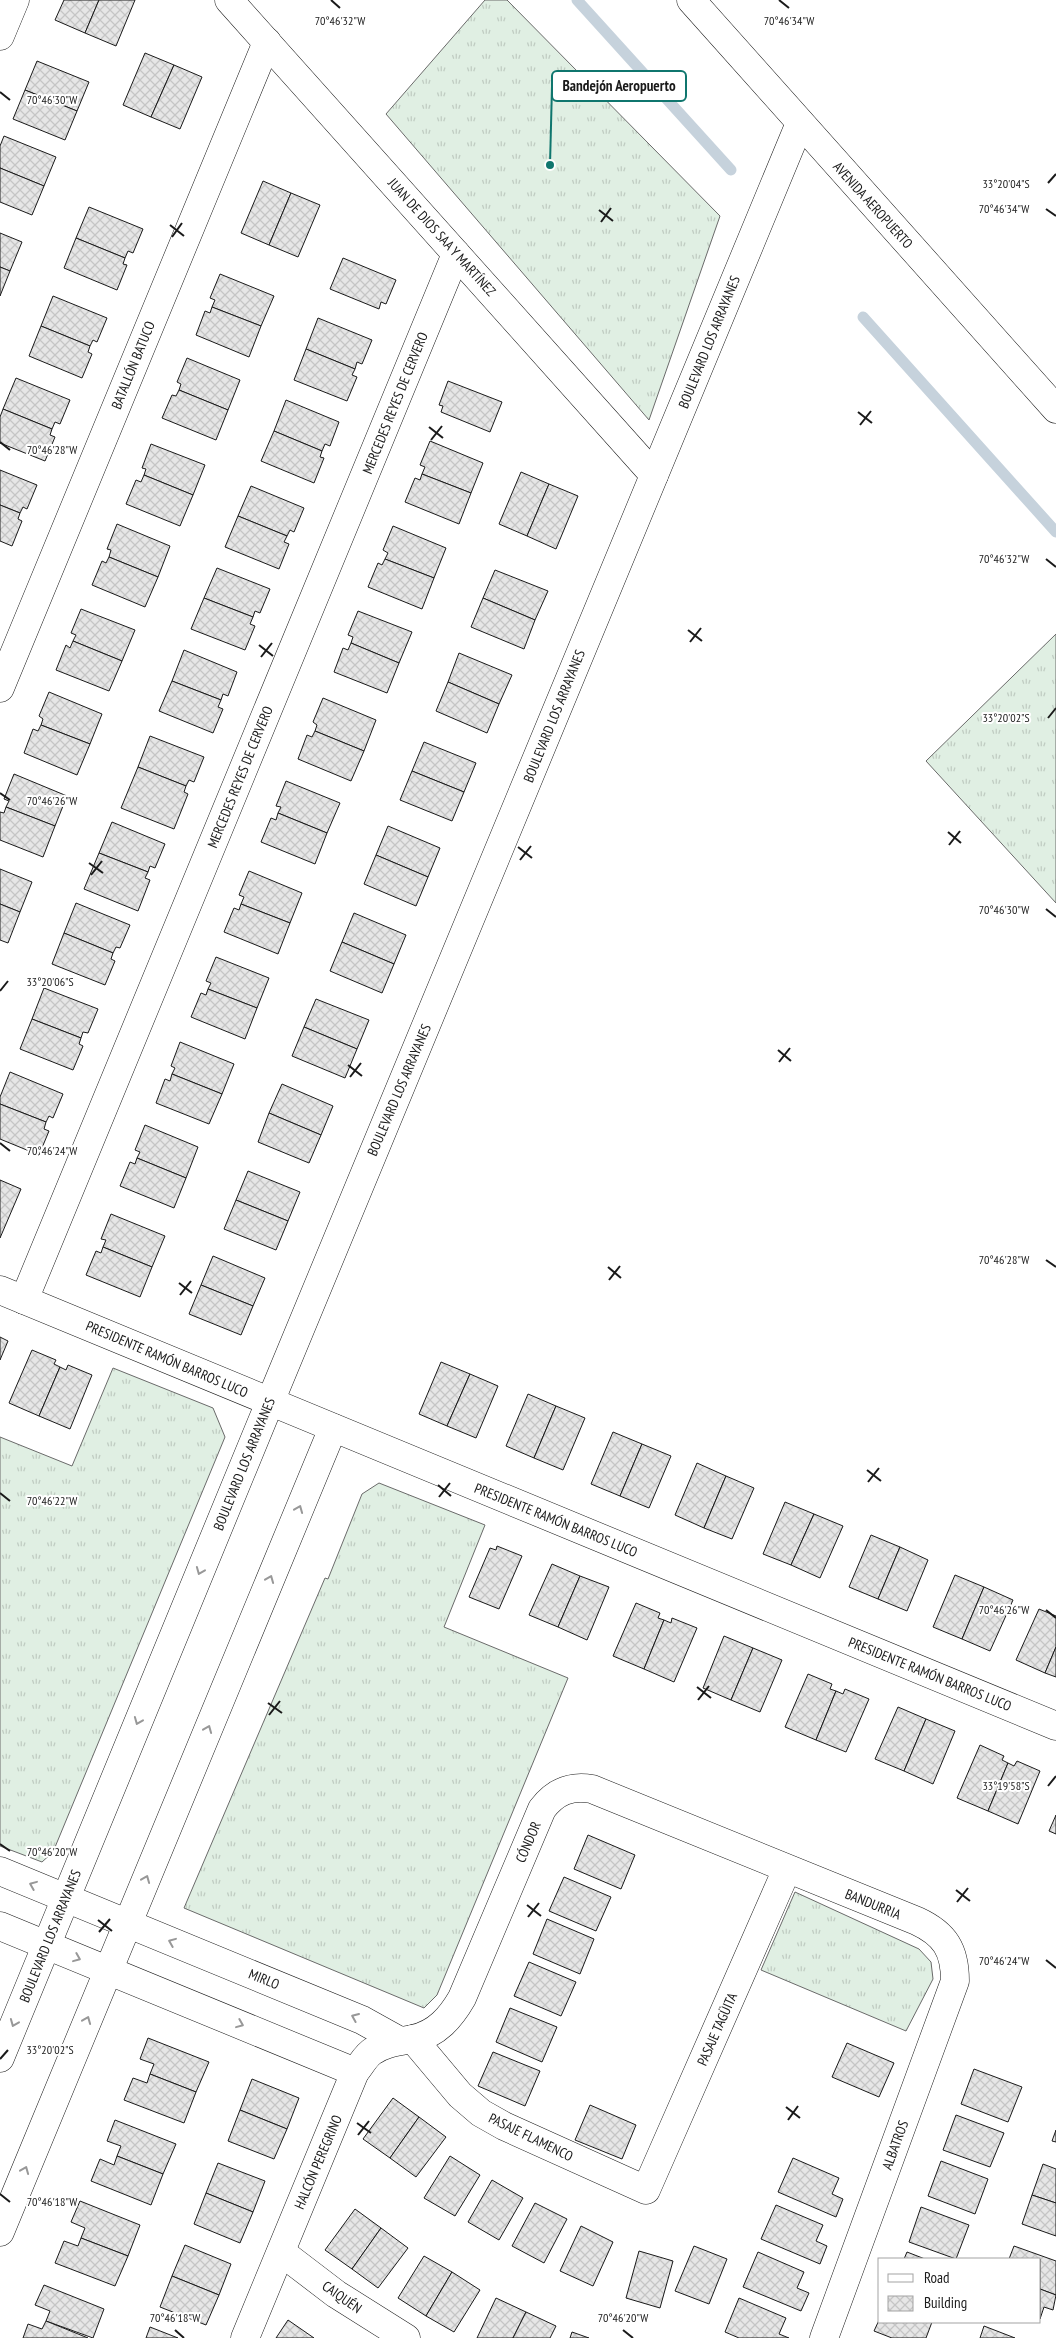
<svg xmlns="http://www.w3.org/2000/svg" width="1056" height="2338" font-family="'PT Sans Narrow',sans-serif">
<style>
.grass{fill:url(#grass-tufts);stroke:#6a6a6a}
.lines{fill:none;stroke-linecap:round;stroke-linejoin:round}
.stream{stroke:#c6d2dc;stroke-width:11}
.building{fill:url(#building-cross-hatch);stroke:#1a1a1a}
.minor-casing{stroke:#1a1a1a;stroke-width:29}
.minor{stroke:#fff;stroke-width:28}
.oneway{stroke:#989898}
.ticks{fill:none;stroke:#1a1a1a;stroke-width:2}
.labels{text-anchor:middle;dominant-baseline:central;stroke-width:4;stroke-linejoin:round;paint-order:stroke}
.street-label{font-size:14px;fill:#1a1a1a;stroke:#fff}
.ticks-label{font-size:12px;text-anchor:middle;fill:#1a1a1a;stroke:#fff;stroke-width:4;stroke-linejoin:round;paint-order:stroke}
.leader{fill:none;stroke:#0f766e;stroke-width:2}
.callout-dot{fill:#0f766e;stroke:#fff;stroke-width:2}
.callout{fill:#fff;stroke:#0f766e;stroke-width:2}
.callout-label{font-size:15px;text-anchor:middle;font-weight:bold;fill:#1a1a1a}
</style>
<defs>
<pattern id="grass-tufts" width="24" height="20" patternUnits="userSpaceOnUse" patternTransform="scale(1.25)"><rect width="24" height="20" fill="#e0efe3"/><path d="M3 7l-1-3M5 7V3M7 7l1-3M15 17l-1-3M17 17v-4M19 17l1-3" fill="none" stroke="#c0ccc2"/></pattern>
<pattern id="building-cross-hatch" width="8" height="8" patternUnits="userSpaceOnUse" patternTransform="scale(1.25)"><rect width="8" height="8" fill="#e6e6e6"/><path d="M0 0l8 8M0 8l8-8" fill="none" stroke="#c5c5c5"/></pattern>
</defs>
<rect width="100%" height="100%" fill="#fff"/>
<g class="grass">
<path d="M485,0H507L720,216L649,420L386,114Z"/>
<path d="M1056,634V903L926,761Z"/>
<path d="M113,1368L213,1408L225,1437L53,1852L42,1862L0,1846V1437L72,1466Z"/>
<path d="M379,1483L485,1525L444,1627L568,1678L437,1995L424,2008L184,1908L325,1578L328,1579L362,1494Z"/>
<path d="M795,1892L919,1949L931,1962L933,1979L906,2031L761,1970Z"/>
</g>
<g class="lines">
<g class="stream">
<path d="M577,0L731,170"/>
<path d="M863,317L1056,532"/>
</g>
</g>
<g class="building">
<path d="M64,0H99L85,33L55,20Z"/>
<path d="M99,0H135L116,46L85,33Z"/>
<path d="M145,53L174,65L151,117L123,105Z"/>
<path d="M37,61L89,82L77,111L25,90Z"/>
<path d="M174,65L202,77L180,129L151,117Z"/>
<path d="M25,90L77,111L65,140L13,119Z"/>
<path d="M4,136L56,157L44,186L0,168V146Z"/>
<path d="M0,168L44,186L32,215L0,202Z"/>
<path d="M263,181L291,193L269,245L241,233Z"/>
<path d="M291,193L320,205L298,257L269,245Z"/>
<path d="M89,207L143,229L133,253L128,251L125,258L76,238Z"/>
<path d="M0,233L22,242L10,271L0,267Z"/>
<path d="M76,238L125,258L123,264L127,265L117,290L64,268Z"/>
<path d="M343,258L396,280L386,304L381,302L379,309L330,289Z"/>
<path d="M0,267L10,271L0,296Z"/>
<path d="M220,274L274,296L261,326L212,307L215,300L210,298Z"/>
<path d="M53,296L107,318L97,342L93,340L90,346L41,326Z"/>
<path d="M212,307L261,326L249,357L196,335L205,311L210,313Z"/>
<path d="M318,318L372,340L362,364L357,362L355,369L306,349Z"/>
<path d="M41,326L90,346L88,352L92,354L82,378L29,356Z"/>
<path d="M306,349L355,369L352,375L357,377L347,401L294,380Z"/>
<path d="M187,358L240,380L228,410L179,390L181,384L177,382Z"/>
<path d="M16,378L70,400L60,424L55,422L52,429L3,409Z"/>
<path d="M448,381L502,402L490,432L441,412L443,406L439,405Z"/>
<path d="M179,390L228,410L216,440L162,418L172,395L176,396Z"/>
<path d="M286,400L339,422L330,446L325,444L322,451L274,431Z"/>
<path d="M3,409L52,429L50,435L55,437L45,461L0,443V417Z"/>
<path d="M274,431L322,451L320,457L324,458L314,483L261,461Z"/>
<path d="M430,441L483,463L471,493L422,474L425,467L420,465Z"/>
<path d="M151,444L205,465L193,495L144,475L146,469L142,468Z"/>
<path d="M0,470L37,485L27,509L23,507L20,513L0,505Z"/>
<path d="M521,472L549,484L527,536L499,524Z"/>
<path d="M422,474L471,493L459,524L405,502L415,478L420,480Z"/>
<path d="M144,475L193,495L180,526L126,504L136,480L141,482Z"/>
<path d="M549,484L578,496L556,549L527,536Z"/>
<path d="M251,486L304,508L294,532L290,530L287,536L238,516Z"/>
<path d="M0,505L20,513L18,519L22,521L12,546L0,541Z"/>
<path d="M238,516L287,536L284,542L289,544L279,569L225,547Z"/>
<path d="M117,524L170,546L158,577L109,557L111,550L107,549Z"/>
<path d="M393,526L446,548L434,578L385,559L388,553L383,550Z"/>
<path d="M109,557L158,577L145,607L92,585L102,561L106,563Z"/>
<path d="M385,559L434,578L422,609L368,587L378,563L382,565Z"/>
<path d="M217,568L270,589L260,613L255,611L253,617L204,598Z"/>
<path d="M495,570L548,591L535,620L483,598Z"/>
<path d="M204,598L253,617L250,624L255,626L245,650L191,629Z"/>
<path d="M483,598L535,620L524,649L471,627Z"/>
<path d="M81,609L135,630L122,661L73,641L76,635L71,633Z"/>
<path d="M358,611L412,632L399,663L351,643L353,637L348,635Z"/>
<path d="M73,641L122,661L109,691L56,670L66,645L70,648Z"/>
<path d="M351,643L399,663L387,693L334,672L343,648L348,650Z"/>
<path d="M184,650L237,672L228,696L223,694L221,700L172,681Z"/>
<path d="M459,653L512,675L499,704L448,682Z"/>
<path d="M172,681L221,700L218,707L223,709L213,733L159,711Z"/>
<path d="M448,682L499,704L487,733L436,711Z"/>
<path d="M49,692L102,714L90,744L41,725L43,719L39,716Z"/>
<path d="M323,698L376,720L364,751L315,731L317,725L313,722Z"/>
<path d="M41,725L90,744L77,775L24,753L33,729L38,731Z"/>
<path d="M315,731L364,751L351,781L298,759L307,735L312,737Z"/>
<path d="M150,736L204,757L194,782L189,780L186,786L138,767Z"/>
<path d="M424,742L476,763L464,792L412,771Z"/>
<path d="M138,767L186,786L184,792L188,794L174,829L121,808Z"/>
<path d="M412,771L464,792L452,821L400,800Z"/>
<path d="M14,774L67,796L55,826L6,807L9,801L4,799Z"/>
<path d="M286,781L340,803L327,833L278,813L281,807L276,806Z"/>
<path d="M6,807L55,826L43,857L0,840V812L4,813Z"/>
<path d="M278,813L327,833L315,864L261,842L271,818L276,820Z"/>
<path d="M112,822L165,844L155,868L150,866L148,872L99,853Z"/>
<path d="M388,826L440,848L428,877L376,855Z"/>
<path d="M99,853L148,872L145,878L150,880L138,911L84,889Z"/>
<path d="M376,855L428,877L416,906L364,884Z"/>
<path d="M0,869L32,882L20,912L0,904Z"/>
<path d="M249,871L302,893L290,923L241,904L244,897L239,895Z"/>
<path d="M76,903L130,925L120,948L116,947L113,953L64,933Z"/>
<path d="M0,904L20,912L8,943L0,940Z"/>
<path d="M241,904L290,923L278,954L224,932L234,908L239,910Z"/>
<path d="M354,913L406,935L394,964L342,942Z"/>
<path d="M64,933L113,953L111,959L115,961L105,985L52,964Z"/>
<path d="M342,942L394,964L382,993L330,971Z"/>
<path d="M216,957L269,978L257,1008L208,989L211,983L206,981Z"/>
<path d="M44,988L98,1009L88,1033L83,1032L81,1038L32,1019Z"/>
<path d="M208,989L257,1008L245,1039L191,1017L201,993L206,995Z"/>
<path d="M316,999L369,1020L357,1049L304,1027Z"/>
<path d="M32,1019L81,1038L79,1044L83,1046L73,1070L20,1049Z"/>
<path d="M304,1027L357,1049L345,1078L292,1056Z"/>
<path d="M180,1042L234,1064L222,1094L172,1074L175,1068L171,1066Z"/>
<path d="M10,1072L63,1094L53,1118L49,1116L46,1122L0,1104V1097Z"/>
<path d="M172,1074L222,1094L209,1124L156,1103L165,1079L170,1081Z"/>
<path d="M282,1084L333,1106L321,1135L269,1113Z"/>
<path d="M0,1104L46,1122L44,1129L49,1131L39,1155L0,1139Z"/>
<path d="M269,1113L321,1135L309,1163L258,1142Z"/>
<path d="M145,1125L198,1147L186,1178L137,1158L140,1152L135,1150Z"/>
<path d="M137,1158L186,1178L174,1208L120,1186L130,1162L135,1164Z"/>
<path d="M248,1171L300,1192L288,1221L236,1200Z"/>
<path d="M0,1180L21,1189L0,1238Z"/>
<path d="M236,1200L288,1221L276,1250L224,1229Z"/>
<path d="M111,1214L165,1236L152,1267L103,1247L106,1240L101,1239Z"/>
<path d="M103,1247L152,1267L140,1297L86,1275L96,1251L101,1253Z"/>
<path d="M213,1256L265,1278L253,1306L201,1285Z"/>
<path d="M201,1285L253,1306L241,1335L189,1314Z"/>
<path d="M0,1337L8,1341L0,1360Z"/>
<path d="M32,1350L56,1360L54,1364L60,1367L39,1416L9,1403Z"/>
<path d="M441,1362L470,1374L447,1426L419,1414Z"/>
<path d="M68,1365L92,1375L70,1429L39,1416L60,1367L66,1370Z"/>
<path d="M470,1374L498,1386L476,1438L447,1426Z"/>
<path d="M528,1394L556,1406L534,1458L506,1446Z"/>
<path d="M556,1406L585,1418L563,1470L534,1458Z"/>
<path d="M613,1432L642,1444L620,1496L591,1484Z"/>
<path d="M642,1444L671,1456L649,1508L620,1496Z"/>
<path d="M697,1463L726,1476L704,1528L675,1515Z"/>
<path d="M726,1476L754,1488L732,1539L704,1528Z"/>
<path d="M785,1502L814,1514L791,1565L763,1554Z"/>
<path d="M814,1514L843,1526L820,1578L791,1565Z"/>
<path d="M871,1535L900,1547L878,1599L849,1587Z"/>
<path d="M497,1546L522,1556L499,1609L469,1597L490,1548L496,1550Z"/>
<path d="M900,1547L928,1560L907,1611L878,1599Z"/>
<path d="M552,1564L580,1576L558,1627L529,1615Z"/>
<path d="M955,1575L984,1587L962,1639L933,1627Z"/>
<path d="M580,1576L609,1587L587,1640L558,1627Z"/>
<path d="M984,1587L1013,1600L990,1651L962,1639Z"/>
<path d="M636,1603L660,1613L658,1618L664,1620L644,1669L613,1656Z"/>
<path d="M1039,1609L1056,1616V1647L1045,1673L1016,1660Z"/>
<path d="M672,1618L697,1628L674,1682L644,1669L664,1620L671,1623Z"/>
<path d="M724,1636L753,1648L731,1700L703,1688Z"/>
<path d="M1056,1647V1677L1045,1673Z"/>
<path d="M753,1648L782,1660L760,1712L731,1700Z"/>
<path d="M808,1674L832,1684L830,1689L836,1691L816,1740L785,1727Z"/>
<path d="M845,1689L869,1699L846,1752L816,1740L836,1691L843,1694Z"/>
<path d="M898,1707L926,1719L904,1771L875,1759Z"/>
<path d="M926,1719L955,1731L933,1784L904,1771Z"/>
<path d="M980,1745L1004,1756L1002,1760L1008,1763L988,1811L957,1798Z"/>
<path d="M1017,1761L1040,1771L1018,1824L988,1811L1008,1763L1014,1766Z"/>
<path d="M1056,1815V1834L1049,1831Z"/>
<path d="M588,1835L635,1855L621,1889L574,1869Z"/>
<path d="M564,1877L611,1897L596,1931L549,1911Z"/>
<path d="M547,1919L594,1939L580,1974L533,1954Z"/>
<path d="M529,1962L576,1982L561,2016L514,1996Z"/>
<path d="M510,2008L557,2027L542,2062L496,2042Z"/>
<path d="M148,2038L209,2062L196,2092L150,2074L154,2064L140,2059Z"/>
<path d="M847,2043L894,2063L879,2097L832,2077Z"/>
<path d="M493,2052L540,2071L525,2106L478,2086Z"/>
<path d="M974,2069L1022,2087L1008,2122L961,2104Z"/>
<path d="M150,2074L196,2092L184,2123L124,2100L133,2078L147,2083Z"/>
<path d="M252,2079L299,2098L287,2129L240,2110Z"/>
<path d="M393,2098L419,2117L390,2158L363,2139Z"/>
<path d="M590,2105L636,2125L622,2159L575,2140Z"/>
<path d="M240,2110L287,2129L274,2159L228,2141Z"/>
<path d="M956,2115L1004,2133L990,2167L943,2150Z"/>
<path d="M419,2117L446,2137L416,2177L390,2158Z"/>
<path d="M115,2120L176,2144L163,2174L117,2156L121,2146L107,2141Z"/>
<path d="M1056,2130V2142L1052,2141Z"/>
<path d="M117,2156L163,2174L151,2205L91,2181L100,2159L114,2165Z"/>
<path d="M450,2156L480,2175L455,2216L424,2198Z"/>
<path d="M793,2158L839,2178L832,2194L843,2199L836,2217L778,2192Z"/>
<path d="M941,2161L988,2179L975,2214L928,2196Z"/>
<path d="M218,2163L265,2181L253,2212L206,2193Z"/>
<path d="M1043,2164L1056,2169V2203L1032,2195Z"/>
<path d="M492,2180L523,2198L499,2240L468,2222Z"/>
<path d="M206,2193L253,2212L240,2243L194,2224Z"/>
<path d="M1032,2195L1056,2203V2236L1022,2224Z"/>
<path d="M80,2201L140,2225L128,2256L81,2238L85,2228L71,2222Z"/>
<path d="M535,2203L567,2219L544,2263L512,2246Z"/>
<path d="M776,2205L823,2225L816,2241L827,2246L820,2264L761,2239Z"/>
<path d="M921,2207L969,2225L956,2259L909,2242Z"/>
<path d="M355,2209L381,2228L352,2269L325,2250Z"/>
<path d="M581,2226L613,2242L593,2286L560,2271Z"/>
<path d="M381,2228L408,2248L378,2288L352,2269Z"/>
<path d="M81,2238L128,2256L115,2286L55,2263L64,2241L78,2246Z"/>
<path d="M185,2245L231,2264L219,2295L172,2276Z"/>
<path d="M694,2246L727,2259L709,2304L675,2291Z"/>
<path d="M1014,2246L1056,2261V2295L1040,2289V2259H1009Z"/>
<path d="M639,2251L673,2261L660,2308L626,2298Z"/>
<path d="M758,2252L804,2272L797,2288L809,2293L801,2311L743,2287Z"/>
<path d="M907,2252L925,2259H904Z"/>
<path d="M424,2256L452,2272L426,2316L398,2298Z"/>
<path d="M452,2272L480,2290L454,2332L426,2316Z"/>
<path d="M172,2276L219,2295L206,2325L160,2307Z"/>
<path d="M44,2285L104,2309L93,2338L46,2321L50,2311L35,2305Z"/>
<path d="M1040,2289L1056,2295L1053,2310L1044,2307L1040,2319Z"/>
<path d="M496,2298L526,2312L513,2338H477Z"/>
<path d="M739,2298L786,2318L779,2334L789,2338H739L725,2332Z"/>
<path d="M526,2312L556,2326L550,2338H513Z"/>
<path d="M880,2318V2322H932L926,2338H892L874,2331Z"/>
<path d="M288,2320L314,2338H276Z"/>
<path d="M46,2321L88,2338H23L28,2324L42,2329Z"/>
<path d="M984,2326L1015,2338H980Z"/>
<path d="M150,2327L178,2338H146Z"/>
<path d="M572,2332L589,2338H570Z"/>
</g>
<g class="lines">
<g class="minor-casing">
<g id="minor">
<path d="M229,0L654,475"/>
<path d="M691,0L1056,409"/>
<path d="M0,36L15,0"/>
<path d="M0,688L267,42"/>
<path d="M0,1290L1056,1726"/>
<path d="M24,1300L456,254"/>
<path d="M0,1871L362,2020L398,2040"/>
<path d="M0,1926L355,2072"/>
<path d="M413,2039L460,2095L481,2113L504,2126L646,2190L787,1869"/>
<path d="M0,2058L270,1402L800,123"/>
<path d="M0,2232L333,1428"/>
<path d="M281,2252L336,2294L406,2338"/>
<path d="M245,2338L355,2072C361,2065 366,2055 373,2051C386,2042 399,2042 413,2039C437,2034 451,2017 462,1998L542,1809C555,1792 570,1785 592,1789L917,1921C945,1934 955,1950 955,1981L824,2338"/>
</g>
</g>
<use href="#minor" class="minor"/>
</g>
<defs><path id="oneway-chevron" d="M-2-3.5L2.5 0L-2 3.5" fill="none" stroke-width="1.6" stroke-linecap="round" stroke-linejoin="round" transform="scale(1.25)"/></defs>
<g class="oneway">
<use href="#oneway-chevron" transform="translate(299 1509) rotate(-68)"/>
<use href="#oneway-chevron" transform="translate(200 1571) rotate(112)"/>
<use href="#oneway-chevron" transform="translate(270 1579) rotate(-68)"/>
<use href="#oneway-chevron" transform="translate(138 1721) rotate(112)"/>
<use href="#oneway-chevron" transform="translate(208 1729) rotate(-68)"/>
<use href="#oneway-chevron" transform="translate(146 1879) rotate(-68)"/>
<use href="#oneway-chevron" transform="translate(33 1885) rotate(-158)"/>
<use href="#oneway-chevron" transform="translate(172 1942) rotate(-158)"/>
<use href="#oneway-chevron" transform="translate(77 1958) rotate(22)"/>
<use href="#oneway-chevron" transform="translate(355 2017) rotate(-157)"/>
<use href="#oneway-chevron" transform="translate(87 2020) rotate(-68)"/>
<use href="#oneway-chevron" transform="translate(14 2023) rotate(112)"/>
<use href="#oneway-chevron" transform="translate(240 2024) rotate(22)"/>
<use href="#oneway-chevron" transform="translate(25 2170) rotate(-68)"/>
</g>
<path class="ticks" d="M331,0L340,8M779,0L789,8M0,92L10,100M1048,183L1056,174M1046,209L1056,216M599,210L613,221M601,222L611,208M170,225L184,236M172,237L182,223M858,412L872,423M860,425L871,411M429,427L443,438M431,440L442,426M0,442L10,450M1046,559L1056,567M688,630L702,641M690,642L701,628M259,645L273,656M261,657L272,643M1048,718L1056,708M0,793L10,800M948,832L961,843M949,845L960,831M518,847L532,858M520,860L531,846M89,863L103,873M91,875L102,861M1046,909L1056,917M0,991L8,981M778,1050L791,1061M779,1062L790,1048M348,1065L362,1076M350,1077L361,1063M0,1143L10,1151M1046,1260L1056,1267M608,1267L621,1278M609,1280L620,1266M179,1283L192,1293M180,1295L191,1281M867,1470L881,1481M868,1482L879,1468M438,1485L451,1496M0,1493L10,1501M439,1497L450,1483M1046,1610L1056,1618M697,1687L711,1698M698,1700L709,1686M268,1703L282,1713M269,1715L280,1701M1048,1786L1056,1776M0,1844L10,1851M956,1890L970,1901M957,1902L968,1888M527,1905L541,1916M528,1917L539,1903M98,1920L112,1931M99,1932L110,1919M1046,1960L1056,1968M0,2059L8,2050M786,2107L800,2118M788,2120L798,2106M357,2123L371,2133M358,2135L369,2121M0,2194L10,2202M175,2330L184,2338M623,2330L633,2338"/>
<g class="labels">
<g class="street-label">
<text transform="translate(873 205) rotate(48)">AVENIDA AEROPUERTO</text>
<text transform="translate(442 237) rotate(48)">JUAN DE DIOS SAA Y MARTÍNEZ</text>
<text transform="translate(709 342) rotate(-68)">BOULEVARD LOS ARRAYANES</text>
<text transform="translate(133 365) rotate(-68)">BATALLÓN BATUCO</text>
<text transform="translate(395 403) rotate(-68)">MERCEDES REYES DE CERVERO</text>
<text transform="translate(554 716) rotate(-68)">BOULEVARD LOS ARRAYANES</text>
<text transform="translate(240 777) rotate(-68)">MERCEDES REYES DE CERVERO</text>
<text transform="translate(399 1090) rotate(-67)">BOULEVARD LOS ARRAYANES</text>
<text transform="translate(167 1359) rotate(23)">PRESIDENTE RAMÓN BARROS LUCO</text>
<text transform="translate(244 1464) rotate(-68)">BOULEVARD LOS ARRAYANES</text>
<text transform="translate(556 1520) rotate(22)">PRESIDENTE RAMÓN BARROS LUCO</text>
<text transform="translate(930 1674) rotate(22)">PRESIDENTE RAMÓN BARROS LUCO</text>
<text transform="translate(528 1842) rotate(-67)">CÓNDOR</text>
<text transform="translate(873 1904) rotate(22)">BANDURRIA</text>
<text transform="translate(50 1936) rotate(-68)">BOULEVARD LOS ARRAYANES</text>
<text transform="translate(264 1979) rotate(22)">MIRLO</text>
<text transform="translate(717 2029) rotate(-66)">PASAJE TAGÜITA</text>
<text transform="translate(531 2137) rotate(26)">PASAJE FLAMENCO</text>
<text transform="translate(895 2145) rotate(-70)">ALBATROS</text>
<text transform="translate(318 2162) rotate(-67)">HALCÓN PEREGRINO</text>
<text transform="translate(342 2297) rotate(35)">CAIQUÉN</text>
</g>
</g>
<g class="ticks-label">
<text x="340" y="25">70°46'32"W</text>
<text x="789" y="25">70°46'34"W</text>
<text x="52" y="104">70°46'30"W</text>
<text x="1006" y="188">33°20'04"S</text>
<text x="1004" y="213">70°46'34"W</text>
<text x="52" y="454">70°46'28"W</text>
<text x="1004" y="563">70°46'32"W</text>
<text x="1006" y="722">33°20'02"S</text>
<text x="52" y="805">70°46'26"W</text>
<text x="1004" y="914">70°46'30"W</text>
<text x="50" y="986">33°20'06"S</text>
<text x="52" y="1155">70°46'24"W</text>
<text x="1004" y="1264">70°46'28"W</text>
<text x="52" y="1505">70°46'22"W</text>
<text x="1004" y="1614">70°46'26"W</text>
<text x="1006" y="1790">33°19'58"S</text>
<text x="52" y="1856">70°46'20"W</text>
<text x="1004" y="1965">70°46'24"W</text>
<text x="50" y="2054">33°20'02"S</text>
<text x="52" y="2206">70°46'18"W</text>
<text x="175" y="2322">70°46'18"W</text>
<text x="623" y="2322">70°46'20"W</text>
</g>
<path class="leader" d="M550 165L552 86"/>
<circle class="callout-dot" cx="550" cy="165" r="5"/>
<rect class="callout" x="552" y="71" width="134" height="30" rx="5"/>
<g class="callout-label">
<text x="619" y="91">Bandejón Aeropuerto</text>
</g>
<rect x="878" y="2258" width="162" height="65" fill="#ffffff" stroke="#a3a3a3"/>
<rect x="888" y="2274" width="25" height="8" fill="#ffffff" stroke="#a3a3a3"/>
<text x="924" y="2283" font-size="15" fill="#1a1a1a">Road</text>
<rect x="888" y="2296" width="25" height="15" fill="url(#building-cross-hatch)" stroke="#a3a3a3"/>
<text x="924" y="2308" font-size="15" fill="#1a1a1a">Building</text>
</svg>
